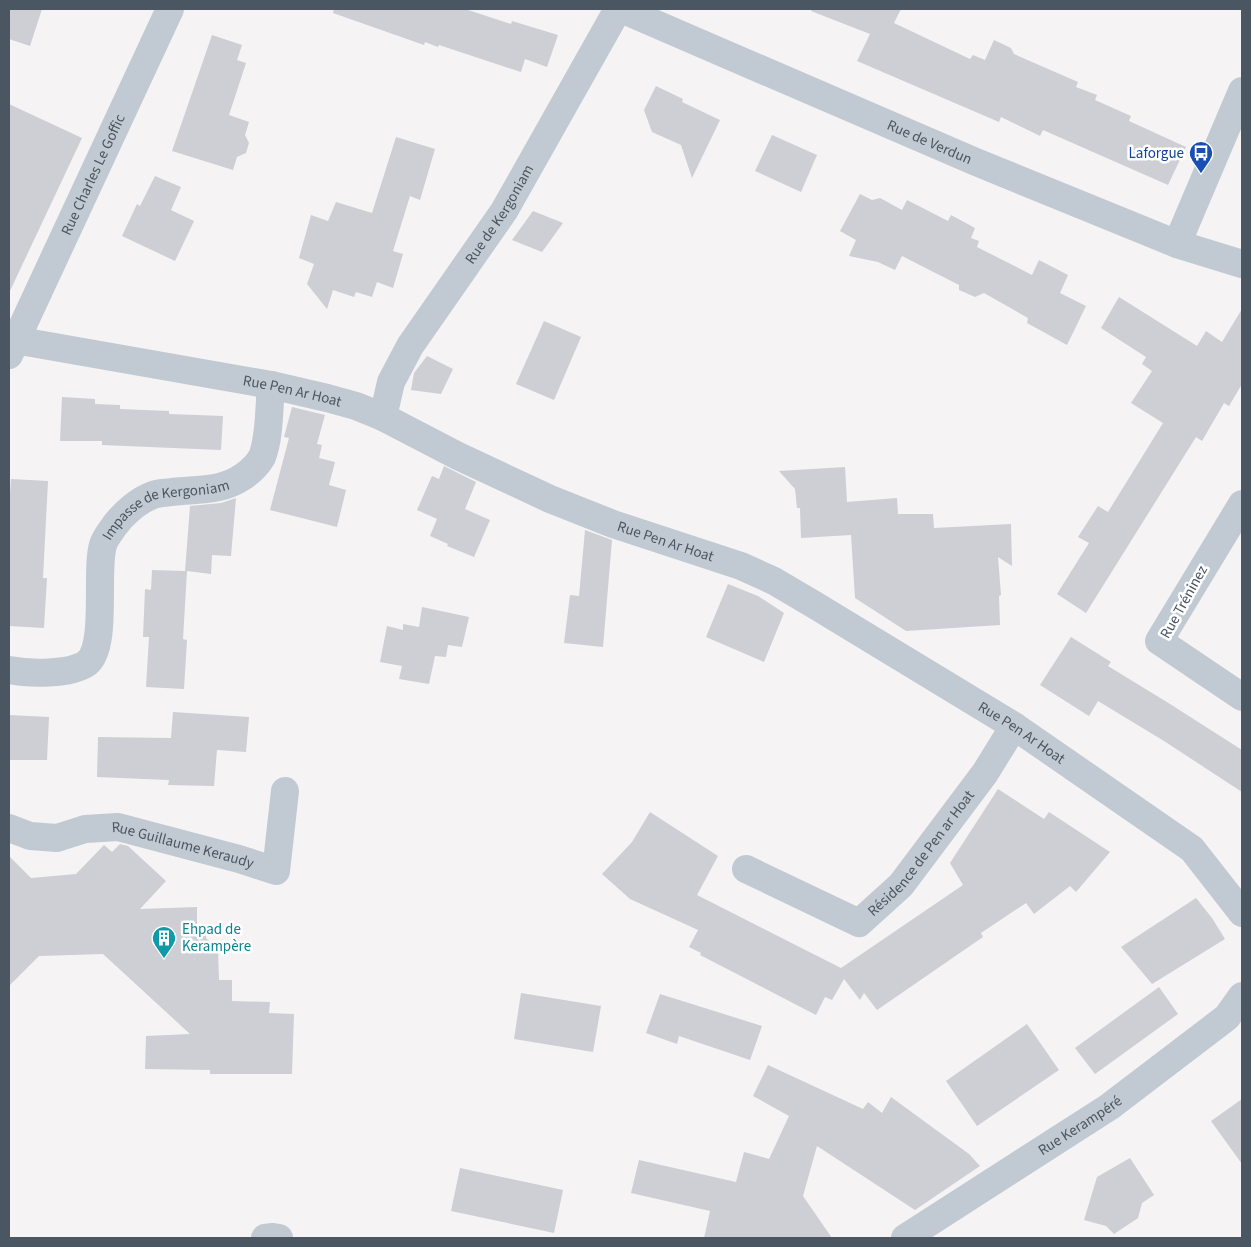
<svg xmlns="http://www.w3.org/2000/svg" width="1251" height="1247" font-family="'Source Sans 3',sans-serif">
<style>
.building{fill:#cdcfd5}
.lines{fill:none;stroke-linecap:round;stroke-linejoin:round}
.minor{stroke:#c1cad2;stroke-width:28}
.tertiary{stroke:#c1cad2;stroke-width:28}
.labels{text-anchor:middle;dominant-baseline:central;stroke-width:5;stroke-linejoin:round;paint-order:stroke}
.street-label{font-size:15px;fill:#4a5661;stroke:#fff}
.transit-label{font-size:15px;fill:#164399;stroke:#fff;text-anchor:end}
.culture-label{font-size:15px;fill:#0d838f;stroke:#fff;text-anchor:start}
</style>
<rect width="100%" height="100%" fill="#f5f3f3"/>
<g class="building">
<path d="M9,9H42L30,46L9,39Z"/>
<path d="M334,9H465L511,24L512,21L558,35L547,67L525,59L521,72L439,45L438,47L425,42L424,45L333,13Z"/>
<path d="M812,9H901L894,23L970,59L973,55L985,60L994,40L1011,48L1014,54L1078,82L1076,87L1097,95L1095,100L1131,116L1129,121L1186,147L1168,185L1043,130L1040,136L1001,117L999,122L857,61L870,34L811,11Z"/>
<path d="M212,35L242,45L237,60L246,63L229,115L249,122L245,135L249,143L246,153L237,157L233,170L172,151Z"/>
<path d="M656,86L683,99L682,102L720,120L692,178L681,145L652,132L644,110Z"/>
<path d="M9,104L82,138L9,293Z"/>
<path d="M772,135L817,155L801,192L755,171Z"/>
<path d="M396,137L435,149L420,200L410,196L393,251L403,254L393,288L377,282L372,297L356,292L354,297L333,290L327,309L307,284L314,264L299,258L311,215L328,221L336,202L372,213Z"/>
<path d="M155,176L181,187L171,210L194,221L175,261L122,236L137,204L140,206Z"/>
<path d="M860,194L872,200L880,198L902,210L907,200L948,221L951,215L975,228L971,238L979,241L977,247L1032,275L1039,260L1068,275L1060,293L1086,306L1067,345L1027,323L1028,318L984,293L975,297L959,290V285L902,256L895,270L878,262L849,256L856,240L840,231Z"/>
<path d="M533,211L563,223L542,252L512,240Z"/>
<path d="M1119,297L1197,346L1206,331L1222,342L1242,309V384L1229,406L1224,403L1202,441L1196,437L1086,613L1057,594L1089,543L1078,537L1098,506L1108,512L1163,423L1131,403L1152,371L1142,364L1146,357L1101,328Z"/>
<path d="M544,321L581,337L554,400L516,384Z"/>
<path d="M427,356L453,369L441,394L411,390L414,373Z"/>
<path d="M62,397L95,399V404L120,405V409L169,411V414L223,416L221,450L102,445V441H60Z"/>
<path d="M292,407L325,415L317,444L322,445L319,458L335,462L329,485L346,490L337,527L270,510L289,438L284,437Z"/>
<path d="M444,466L476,482L465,509L490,520L474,557L447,546L448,544L430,536L437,519L417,510L432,476L439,479Z"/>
<path d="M845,467L847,502L897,498L898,514H933L934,528L1011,524L1012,566L998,557L1001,595L999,596L1000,625L906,631L855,598L851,535L801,538L800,508H797L795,489L779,471Z"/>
<path d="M11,479L48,481L43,578H47L44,628L9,626V510Z"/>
<path d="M236,498L231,556L212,555L211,574L187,571L183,639L187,640L184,689L146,687L149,637H143L145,589L151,590L152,570L185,571L190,506L221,503Z"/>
<path d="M585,530L612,540L603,647L564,643L570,595L579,596Z"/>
<path d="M728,584L758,596L784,613L764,662L706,637Z"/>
<path d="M422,607L469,617L462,647L448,645L446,657L435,656L429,684L399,679L402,666L380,662L387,626L403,630V624L419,627Z"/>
<path d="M1071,637L1111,662L1108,666L1170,704L1242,750V792L1164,741L1098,701L1089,716L1040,685Z"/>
<path d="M173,712L249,717L246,752L217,750L214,786L168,785L169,780L97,777L98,737L171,738Z"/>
<path d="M9,715L49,717L47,760H9Z"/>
<path d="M998,789L1044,819L1049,812L1110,852L1076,892L1070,886L1034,914L1026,903L981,933L983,937L877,1010L864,993L860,1000L844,979L832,1000L825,997L816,1015L700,955L701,953L689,947L698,930L630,899L602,874L632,842L650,812L718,856L697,895L841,968L963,885L950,863Z"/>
<path d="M120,844L128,846L166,881L140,909L197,907V927H206V938L218,950L219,980H232V1001L270,1002L269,1013L294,1014L292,1074H210V1070L145,1069L146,1036L190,1034L103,954L39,956L9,986V856L31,878L76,874L104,845L112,852Z"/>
<path d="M1196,898L1212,918L1225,939L1152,984L1121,947Z"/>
<path d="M1159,987L1178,1014L1095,1074L1075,1048Z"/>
<path d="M521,993L601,1006L593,1052L514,1039Z"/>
<path d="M660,994L762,1026L750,1060L679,1036L677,1044L646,1033Z"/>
<path d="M1027,1024L1059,1070L977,1126L946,1081Z"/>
<path d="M768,1065L863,1109L868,1102L882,1113L891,1097L969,1154L980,1166L915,1210L817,1146L803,1196L832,1238H704L710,1211L631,1193L639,1160L736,1182L744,1152L769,1159L789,1116L753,1096Z"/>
<path d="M1242,1099V1164L1211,1121Z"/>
<path d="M1130,1158L1154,1195L1142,1203L1138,1218L1114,1234L1106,1226L1084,1220L1097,1177Z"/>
<path d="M460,1168L563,1190L554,1233L451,1211Z"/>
</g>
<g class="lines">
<g class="minor">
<path d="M1177,244L1242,91"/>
<path id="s1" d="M9,339L271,385L327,398L356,406L383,417L458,456L550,499L613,524L741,566L774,581L813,604L1014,726L1192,849L1242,913"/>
<path id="s2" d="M9,355L170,9"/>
<path id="s3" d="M383,417L391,382L410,346L504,211L618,9"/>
<path d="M1242,504L1159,641L1242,697"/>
<path id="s4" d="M9,670C29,674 70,675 87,663C108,646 95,572 103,545C105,538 111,531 115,525C124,513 139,500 153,495C158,493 166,493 172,492C198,489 221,492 244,476C251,471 258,464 262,457C270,437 269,406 271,385"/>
<path id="s5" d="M9,828L30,836L57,838L85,829L118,827L239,859L276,871L285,791"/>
<path id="s6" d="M746,869L859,923L901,885L985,773L1014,726"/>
<path d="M265,1238L273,1237L279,1238"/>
<path id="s7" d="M905,1238L1109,1107L1227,1017L1242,996"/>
</g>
<path class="tertiary" id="s8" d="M621,9L976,162L1177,244L1242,264"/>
</g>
<defs>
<g id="bus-pin" transform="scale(1.25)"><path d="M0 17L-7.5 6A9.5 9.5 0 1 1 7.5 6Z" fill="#1a4fb4" stroke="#fff"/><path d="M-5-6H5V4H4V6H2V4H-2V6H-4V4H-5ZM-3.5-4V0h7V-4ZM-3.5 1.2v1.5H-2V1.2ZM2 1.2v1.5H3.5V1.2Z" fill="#fff"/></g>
<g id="building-pin" transform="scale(1.25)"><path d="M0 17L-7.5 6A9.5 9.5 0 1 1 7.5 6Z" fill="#0f9aa8" stroke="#fff"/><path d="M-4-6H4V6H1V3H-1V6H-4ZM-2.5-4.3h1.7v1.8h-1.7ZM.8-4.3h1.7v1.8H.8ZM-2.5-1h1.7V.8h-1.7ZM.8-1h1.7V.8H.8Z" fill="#fff"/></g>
</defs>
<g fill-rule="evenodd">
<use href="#bus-pin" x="1201" y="153"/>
<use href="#building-pin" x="164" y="938"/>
</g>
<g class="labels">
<g class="street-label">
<text stroke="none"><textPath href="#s8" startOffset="336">Rue de Verdun</textPath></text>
<text stroke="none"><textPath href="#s2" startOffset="199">Rue Charles Le Goffic</textPath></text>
<text stroke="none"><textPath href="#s3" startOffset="236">Rue de Kergoniam</textPath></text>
<text stroke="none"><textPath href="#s1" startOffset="288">Rue Pen Ar Hoat</textPath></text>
<text stroke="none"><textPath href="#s4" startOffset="279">Impasse de Kergoniam</textPath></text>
<text stroke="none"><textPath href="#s1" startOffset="692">Rue Pen Ar Hoat</textPath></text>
<text transform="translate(1184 602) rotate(-61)">Rue Tréninez</text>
<text stroke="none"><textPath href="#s1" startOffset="1098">Rue Pen Ar Hoat</textPath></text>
<text stroke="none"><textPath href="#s5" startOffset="179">Rue Guillaume Keraudy</textPath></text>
<text stroke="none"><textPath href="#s6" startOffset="219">Résidence de Pen ar Hoat</textPath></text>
<text stroke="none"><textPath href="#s7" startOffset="208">Rue Kerampéré</textPath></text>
</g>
<g class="transit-label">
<text x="1184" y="153">Laforgue</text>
</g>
<g class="culture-label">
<text x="182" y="929">Ehpad de<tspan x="182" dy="17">Kerampère</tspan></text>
</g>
</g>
<rect width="1251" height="1247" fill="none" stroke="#4a5661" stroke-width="20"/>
</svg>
